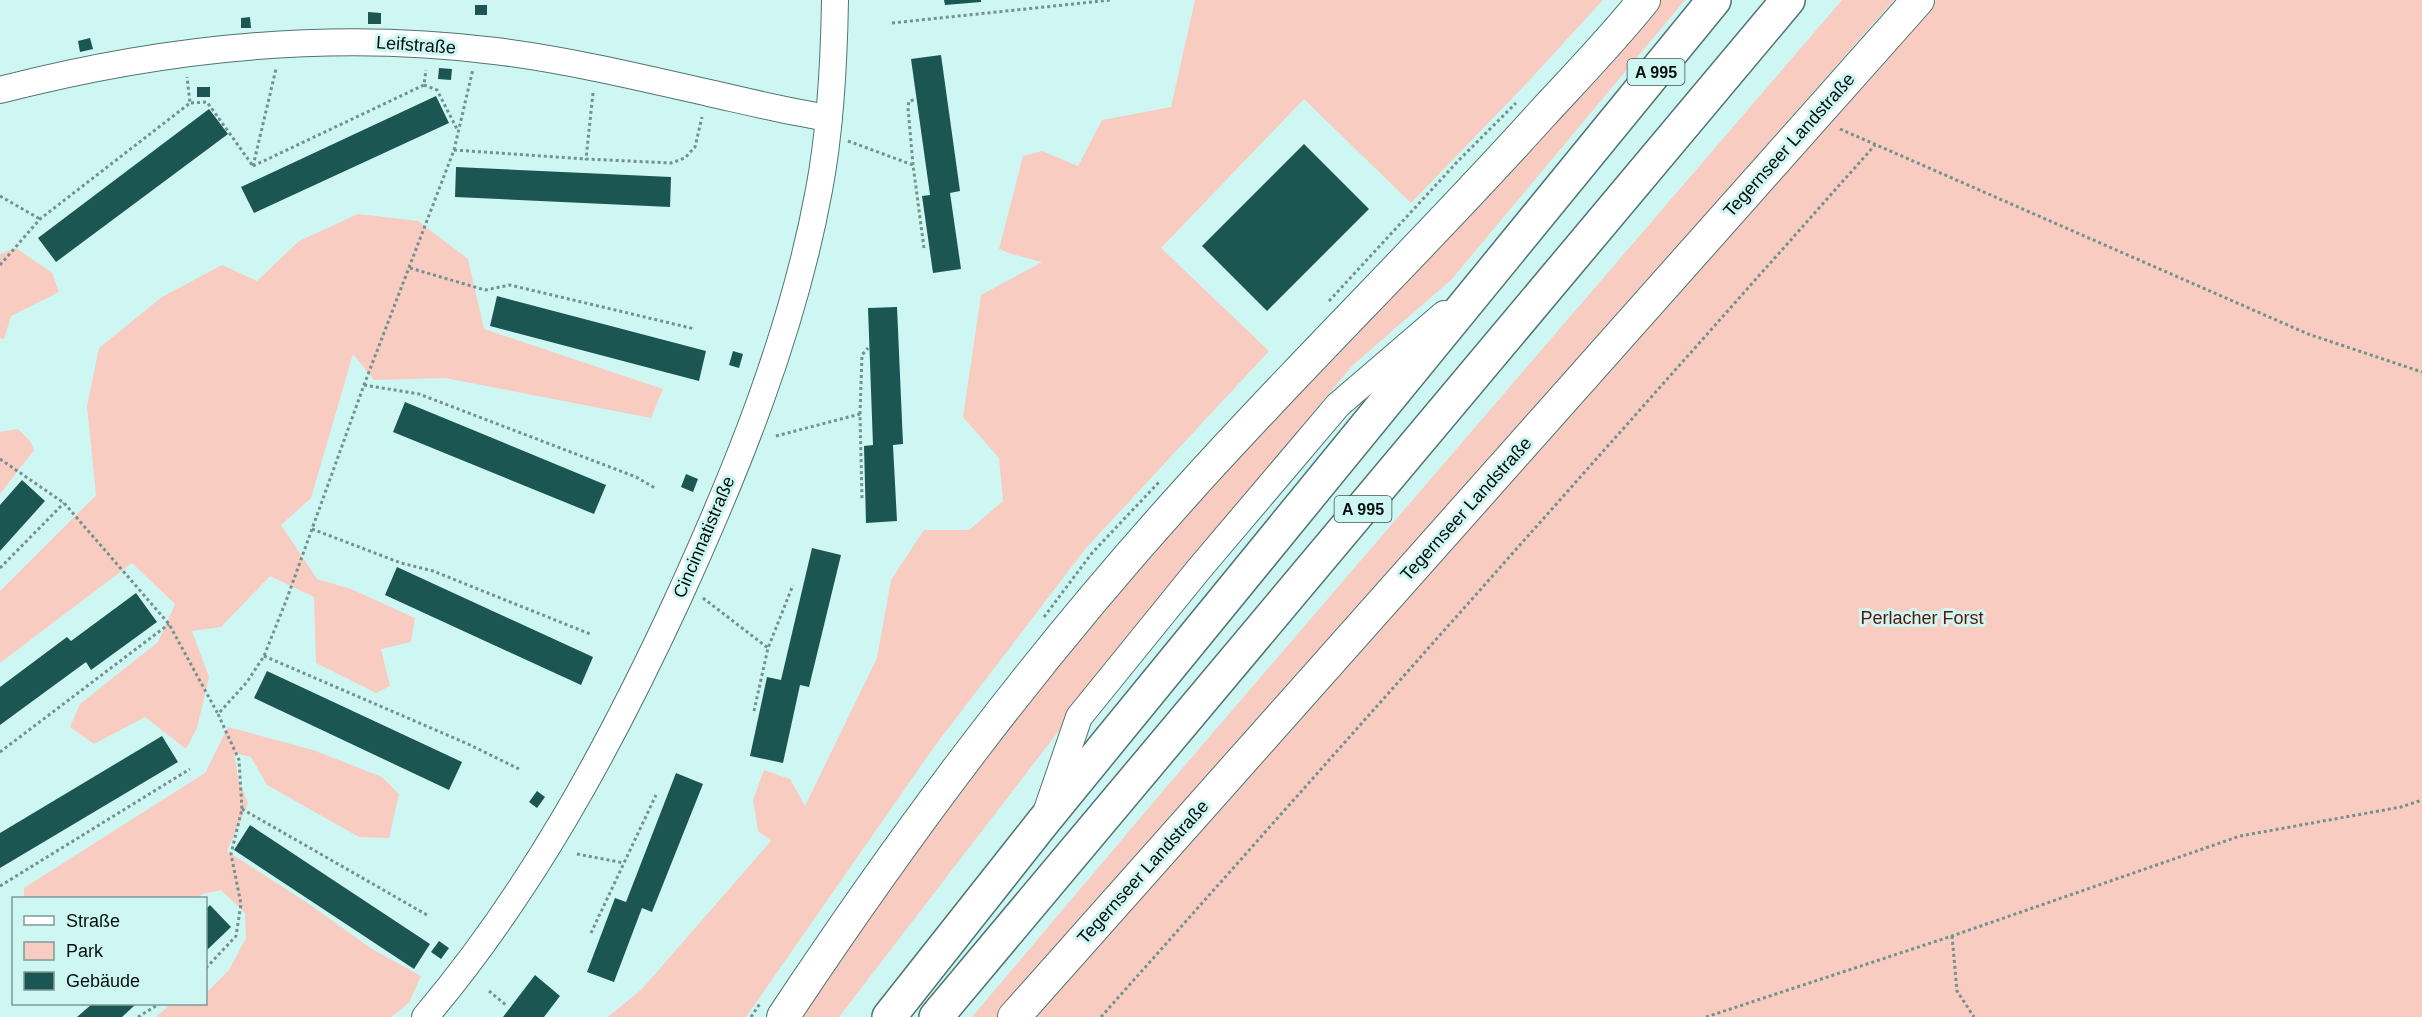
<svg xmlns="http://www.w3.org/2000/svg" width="2422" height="1017" font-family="Helvetica,sans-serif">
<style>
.green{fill:#f9ccc2}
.building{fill:#1c5653}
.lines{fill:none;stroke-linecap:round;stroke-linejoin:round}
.minor-casing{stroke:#4f7471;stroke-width:28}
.major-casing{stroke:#4f7471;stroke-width:34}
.highway-casing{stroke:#4f7471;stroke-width:36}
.path{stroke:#74918e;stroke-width:3;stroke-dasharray:3 3;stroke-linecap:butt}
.minor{stroke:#fff;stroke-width:26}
.major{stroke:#fff;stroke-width:32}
.highway{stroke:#fff;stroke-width:33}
.labels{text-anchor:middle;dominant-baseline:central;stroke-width:6;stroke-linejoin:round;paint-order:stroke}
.shield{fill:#cef7f3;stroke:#405553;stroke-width:1.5}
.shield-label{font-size:16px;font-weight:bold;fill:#030f0e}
.street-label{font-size:18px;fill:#030f0e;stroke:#cef7f3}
.park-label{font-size:18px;fill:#5a1406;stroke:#cef7f3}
</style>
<rect width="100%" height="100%" fill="#cef7f3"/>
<g class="green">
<path d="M1195,0H1603L1523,87L1411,203L1304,99L1161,248L1269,351L1086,548L934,747L746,1017H608L642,989L771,841L758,831L753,800L764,770L790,779L805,806L877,658L891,580L924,530H969L1003,501L999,458L963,417L981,295L1042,262L1011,254L999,249L1023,156L1042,151L1078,166L1102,120L1171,107Z"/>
<path d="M1656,0H1685L1451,280L1353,365L1194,555L839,1017H800L836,962L1006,729L1168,533Z"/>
<path d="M1842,0H1894L999,1017H972L1168,785Z"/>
<path d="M1937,0H2422V1017H1031Z"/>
<path d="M358,214L418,221L468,259L484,329L663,389L651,418L445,378L374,380L353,354L311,498L281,525L317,579L351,589L415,618L411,642L381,649L390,686L376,693L316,663L314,597L270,576L221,627L192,631L209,677L197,728L186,749L145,717L94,744L70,727L80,704L158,642L175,604L132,563L0,663V591L96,495L87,406L99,348L162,297L222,265L257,281L299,241Z"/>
<path d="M16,248L52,273L59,292L11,316L4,339L0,338V254Z"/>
<path d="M18,429L30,441L34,450L0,494V432Z"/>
<path d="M228,727L313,750L382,777L399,794L389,838L359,837L267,785L251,757L234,753L239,781L248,803L227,851L309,904L372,949L421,976L409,1003L391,1017H156L171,1004H206V993L229,970L246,938L245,913L221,890L203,894L196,898H24V888L205,773Z"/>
</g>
<g class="building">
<path d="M944,0H981V2L945,5Z"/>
<rect x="475" y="5" width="12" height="10"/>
<path d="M368,12L381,13V24H368Z"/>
<path d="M250,17L251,28H241V18Z"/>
<path d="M90,38L93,49L80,52L78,41Z"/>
<path d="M941,55L960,191L950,193L961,269L933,273L922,196L930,195L911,59Z"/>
<path d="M439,68L452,69L451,80L438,79Z"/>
<rect x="197" y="87" width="13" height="10"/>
<path d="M436,96L449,123L254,213L241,187Z"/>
<path d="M209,109L228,134L56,262L38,238Z"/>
<path d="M1304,144L1369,209L1267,311L1202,246Z"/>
<path d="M456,167L671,177L670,207L455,197Z"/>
<path d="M497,296L706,351L699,381L490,326Z"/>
<path d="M897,307L903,444L893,445L897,521L866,523L864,446L873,445L868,308Z"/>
<path d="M733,351L743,354L739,368L729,365Z"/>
<path d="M405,402L606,485L594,514L393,432Z"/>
<path d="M686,474L698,479L693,492L681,487Z"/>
<path d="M22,480L45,501L0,551V505Z"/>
<path d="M812,548L841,555L809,687L800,685L783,763L750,756L767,677L781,680Z"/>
<path d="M397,567L593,657L581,685L385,595Z"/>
<path d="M136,593L157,622L91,670L86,662L0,725V687L67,637L71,641Z"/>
<path d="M267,671L462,762L449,790L254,698Z"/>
<path d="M162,736L178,762L0,868V833Z"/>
<path d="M676,773L703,784L652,912L642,908L614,982L587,972L615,898L626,902Z"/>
<path d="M537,791L545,797L537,808L529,802Z"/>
<path d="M250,825L430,944L414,969L234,850Z"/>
<path d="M210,905L231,927L206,951V909Z"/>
<path d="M439,941L449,948L441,959L431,952Z"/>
<path d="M535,975L560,996L544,1017H503Z"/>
<path d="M92,1004H136L122,1017H77Z"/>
</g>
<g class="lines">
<g class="minor-casing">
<g id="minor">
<path d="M0,90C162,48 328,30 495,51C567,60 639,77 709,93C749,102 789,112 829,118"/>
<path d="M1047,810L1079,717L1199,569L1338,405L1444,314"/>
<path d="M425,1017C530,893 609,748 677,601C737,470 793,332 819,190C831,127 834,63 835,0"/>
</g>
</g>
<g class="major-casing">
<g id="major">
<path d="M783,1017C907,830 1036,658 1187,491C1302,363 1426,243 1541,115C1576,77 1612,40 1644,0"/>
<path d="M1014,1017L1918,0"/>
</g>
</g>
<g class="highway-casing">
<g id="highway">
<path d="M889,1017L1043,822L1714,0"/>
<path d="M936,1017L1788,0"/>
</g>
</g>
<g class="path">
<path d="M892,23L1111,0"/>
<path d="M424,85L437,90L458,131"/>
<path d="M593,93L586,159L671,163L685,158L695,147L702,117"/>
<path d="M191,103L207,102L253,166"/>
<path d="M1840,129L2308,334L2422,372"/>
<path d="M848,141L913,165L924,248"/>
<path d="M454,150L586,159"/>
<path d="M913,165L908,108L909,101L914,100"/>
<path d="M253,166L424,85L426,70"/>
<path d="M253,166L276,69"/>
<path d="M0,196L40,219"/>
<path d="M0,265L40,219L190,103L187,77"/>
<path d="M410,268L485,290L510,285L695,329"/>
<path d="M1329,301L1459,160L1516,103"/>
<path d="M364,385L419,394L636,477L655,488"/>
<path d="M860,414L862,355L868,348"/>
<path d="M776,436L860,414L862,499"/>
<path d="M0,459L64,503L169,624L218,714"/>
<path d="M312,529L401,563L433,571L590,634"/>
<path d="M0,568L64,503"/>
<path d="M703,598L768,648"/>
<path d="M1044,617L1092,553L1160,481"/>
<path d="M264,656L468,744L519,769"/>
<path d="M754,711L768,648L793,585"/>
<path d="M0,752L169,624"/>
<path d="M242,809L427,915"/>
<path d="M577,854L624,863"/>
<path d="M0,886L190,769"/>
<path d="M591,933L656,795"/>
<path d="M1952,936L1957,991L1974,1017"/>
<path d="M206,968L236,936L241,904L231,854L242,809L239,760L218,714L247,682L264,656L286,601L364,385L454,150L473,69"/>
<path d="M489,991L507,1006"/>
<path d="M138,1017L159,1004"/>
<path d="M751,1017L761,1002"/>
<path d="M1101,1017L1875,145"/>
<path d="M1706,1017L1952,936L2240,836L2401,807L2422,800"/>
</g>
<use href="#minor" class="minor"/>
<use href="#major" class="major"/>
<use href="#highway" class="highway"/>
</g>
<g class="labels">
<g class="shield">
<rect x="1627.5" y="59" width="57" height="26" rx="4.5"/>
<rect x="1334.5" y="496" width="57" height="26" rx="4.5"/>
</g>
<g class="shield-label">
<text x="1656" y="72">A 995</text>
<text x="1363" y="509">A 995</text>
</g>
<g class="street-label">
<text transform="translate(416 45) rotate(4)">Leifstraße</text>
<text transform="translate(1789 145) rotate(-48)">Tegernseer Landstraße</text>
<text transform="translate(1466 509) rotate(-48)">Tegernseer Landstraße</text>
<text transform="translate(704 537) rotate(-67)">Cincinnatistraße</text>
<text transform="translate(1143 872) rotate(-48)">Tegernseer Landstraße</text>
</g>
<g class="park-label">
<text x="1922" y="618">Perlacher Forst</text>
</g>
</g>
<rect x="12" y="897" width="195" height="108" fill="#cef7f3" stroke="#7d9a97" stroke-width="1.5"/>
<rect x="24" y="916" width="30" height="9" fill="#ffffff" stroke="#7d9a97" stroke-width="1.5"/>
<text x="66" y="927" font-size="18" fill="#030f0e">Straße</text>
<rect x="24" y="942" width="30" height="18" fill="#f9ccc2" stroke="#7d9a97" stroke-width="1.5"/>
<text x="66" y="957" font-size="18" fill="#030f0e">Park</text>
<rect x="24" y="972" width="30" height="18" fill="#1c5653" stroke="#7d9a97" stroke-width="1.5"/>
<text x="66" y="987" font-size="18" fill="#030f0e">Gebäude</text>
</svg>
